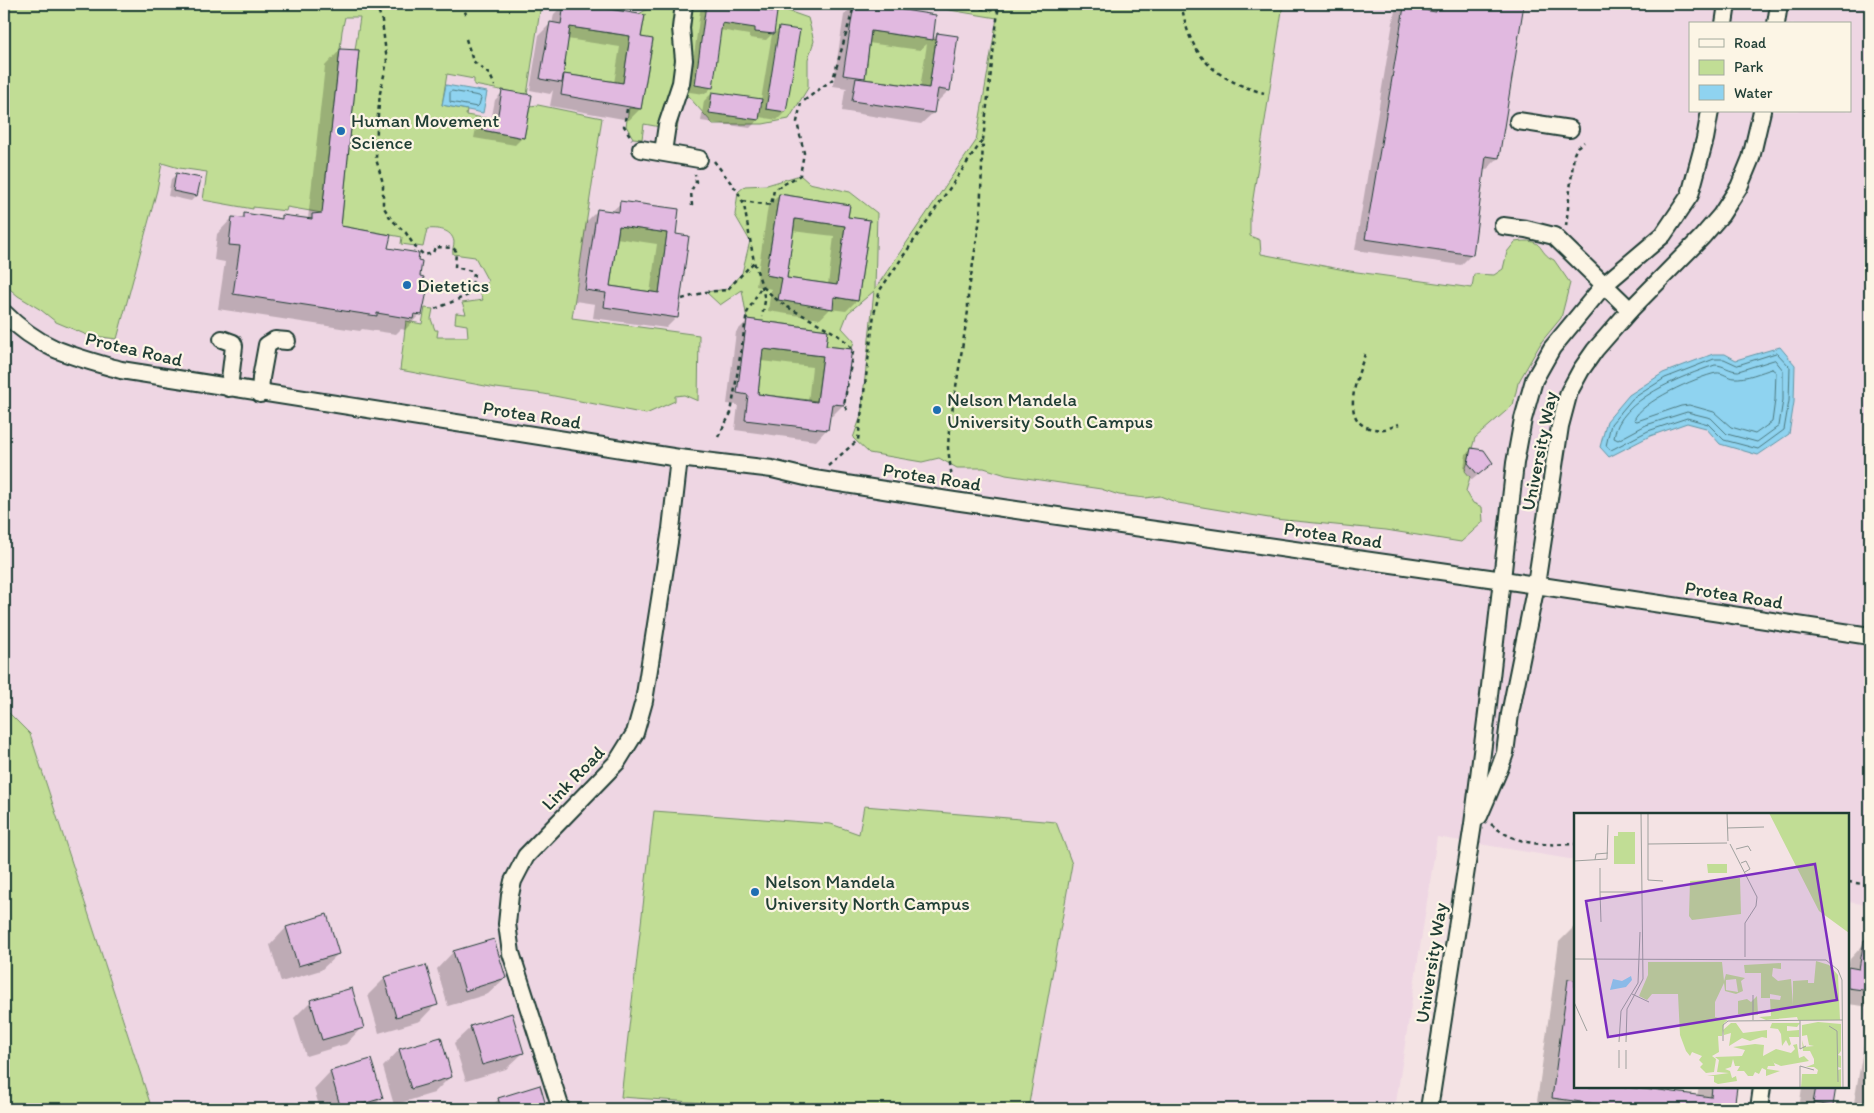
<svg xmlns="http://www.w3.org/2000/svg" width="1874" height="1113" font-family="Itim,sans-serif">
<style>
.built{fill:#eed6e3;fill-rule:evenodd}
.green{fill:#c1dd95;stroke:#708d64;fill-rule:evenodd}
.water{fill:#8fd3f0;stroke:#6297a5}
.shadow{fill:#0003;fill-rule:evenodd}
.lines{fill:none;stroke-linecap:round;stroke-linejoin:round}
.shore{stroke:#4c797f;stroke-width:1}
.building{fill:#e1b9e0;stroke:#1f3d34;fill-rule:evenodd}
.minor-casing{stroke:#1f3d34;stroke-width:20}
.path{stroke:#1f3d34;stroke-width:2.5;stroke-dasharray:4 4;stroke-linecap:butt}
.minor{stroke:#fcf5e5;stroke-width:16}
.poi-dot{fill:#1f6fb2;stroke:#fcf5e5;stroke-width:2}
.labels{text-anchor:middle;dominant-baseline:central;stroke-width:4.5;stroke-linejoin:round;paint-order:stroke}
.poi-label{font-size:19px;fill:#1f3d34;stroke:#fcf5e5;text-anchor:start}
.street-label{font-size:19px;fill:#1f3d34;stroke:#fcf5e5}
.inset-road{fill:none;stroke:#9fa19e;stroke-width:1}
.view{fill:#7b2cbf;fill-opacity:0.15;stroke:#7b2cbf;stroke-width:2.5}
.inset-edge{fill:none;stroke:#1f3d34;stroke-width:2.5}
</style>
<rect width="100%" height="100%" fill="#f4e3e4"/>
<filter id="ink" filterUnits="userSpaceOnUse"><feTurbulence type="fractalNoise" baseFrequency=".02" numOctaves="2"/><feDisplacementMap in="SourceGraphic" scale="10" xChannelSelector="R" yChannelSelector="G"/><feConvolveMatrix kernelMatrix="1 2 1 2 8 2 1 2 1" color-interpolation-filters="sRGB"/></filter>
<g filter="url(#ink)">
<path class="built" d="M4,4H1870V905L1848,902V814H1575V860L1437,837L1395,1109H152L30,734L4,708ZM1690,24H1850V111H1690Z"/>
<g class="green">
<path d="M4,4H541L527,95L474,85V79L447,74L442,105L467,110L466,115L484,118L482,130L524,138L530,106L538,105L602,118L572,318L699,335L698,401L684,395L675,396V401L646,414L544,394L496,388L400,370L406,321L422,324L425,308L433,309L431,319L435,330H438L437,337H468L467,325L455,323L456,313L466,314L462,303L483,300L478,289L484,287L488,281L475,257L453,254C452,249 454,246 454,242C452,229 437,228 427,229L423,247L401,244L402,237L341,226L359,50H355L360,17H345L342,31L322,213L287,207L286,211L253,207V209L203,200L207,172L179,168L162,163L157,190L117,339L87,335L56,322L41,310L18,296L4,284Z"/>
<path d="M656,4H768L808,18L814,41L808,59V88L789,119L763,124H713L688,96L681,102L677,130L644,124L642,139L633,138L626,126L629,108L641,109L653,40L641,37L645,15L639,14Z"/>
<path d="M914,4H1283L1250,218V236L1260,240L1261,254L1350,271L1472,288L1474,274L1494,275L1503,269L1507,252L1515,242C1546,237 1536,252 1554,260L1570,283L1561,318L1542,341L1518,383L1513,405L1475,438L1465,471L1470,477L1466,491L1473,503L1482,507L1483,522L1461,542L1386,530L1275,519L1178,503L1160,496L1145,498L1119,495L1101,489L1006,475L984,468H957L939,458L922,462L869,453L853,438L861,416L874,291L848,313L842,328L854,341L852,349L826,346L828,330L747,319L742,290L720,305L706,292L727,289L742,273L750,241L735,215L738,192L745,186L767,185L800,175L809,183L850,192L877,213L875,289L976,141L997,18ZM779,194L850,205L848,217L870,221L858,301L834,297L832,308L779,300L782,278L766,275Z"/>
<path d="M570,27L630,36L623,83L563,74Z"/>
<path d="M871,31L936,40L929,88L865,79Z"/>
<path d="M795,219L845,226L837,285L787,278Z"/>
<path d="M619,226L667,233L659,293L610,286Z"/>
<path d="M763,349L823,356L817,401L758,394Z"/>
<path d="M4,708L30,734L152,1109H4Z"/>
<path d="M864,806L1056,822L1072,864L1028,1109H791L621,1097L654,811L831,824L859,834Z"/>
</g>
<g class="water">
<path d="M446,85L487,92L483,113L442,105Z"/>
<path d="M1780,347L1795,365L1794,402L1789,434L1758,455L1720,444L1706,428L1687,423L1650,436L1609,457L1600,447L1607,421L1629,395L1663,373L1713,354H1725L1736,360Z"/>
</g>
<g class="shadow">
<path d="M564,4L644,16L640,38V109L629,120L550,106L553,90L550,94L530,90L539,35L550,24H552L554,14ZM567,39L620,47L614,83L565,75L561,79Z"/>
<path d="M701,4H722V6L776,13L772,35L780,28L785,112L777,120L759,117L758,120L750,128L701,121L704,101L712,93L761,100L772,34L766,40L749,38V35L720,30L712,87L705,94L689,92Z"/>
<path d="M855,4L935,16L931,40L938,34L948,91L937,102L934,101L933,113L921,124L842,111L845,90L847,88L833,86L844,15ZM868,43L920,50L927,44L920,88L862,80L863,78Z"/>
<path d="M1396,4H1524L1498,158L1487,169L1483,168L1472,254L1461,265L1355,250Z"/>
<path d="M1870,21V71L1865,70L1870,38L1866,37L1868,23Z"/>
<path d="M340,50L339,227L387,249L419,277L420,314L405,330L401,329L396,334L362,329L360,331L218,309L225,262L214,260L217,234L232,218L240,219L244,215L280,220L283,216L308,219L325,66Z"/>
<path d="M503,92L523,137L515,145L474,138L476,128L484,119L491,121L495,100Z"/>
<path d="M177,174L196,196L191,201L168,196L171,179Z"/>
<path d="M779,195L847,218L857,300L846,311L830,309L820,319L768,311L771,289L756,286L768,206ZM792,231L834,236L828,285L785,279Z"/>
<path d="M621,203L675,235L677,317L666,328L593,318L595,304L575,301L586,222L597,211L611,212ZM616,238L657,244L650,293L609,287Z"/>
<path d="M747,321L825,347L843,405L832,416H829L827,429L816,441L735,430L738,405L727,404L736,332ZM761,361L812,367L808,402L756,395Z"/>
<path d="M1472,449L1492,463L1472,480L1464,469L1466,454Z"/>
<path d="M1575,926V1087H1616L1697,1096L1699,1087H1735L1732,1109H1536L1559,942Z"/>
<path d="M286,928L338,954L321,970L281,982L270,945Z"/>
<path d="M1864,944L1870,946V1007L1848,1004V969L1850,959Z"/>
<path d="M453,952L505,978L488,994L448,1006L437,969Z"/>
<path d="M385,978L436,1004L420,1021L379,1033L368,995Z"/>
<path d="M311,1001L362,1027L346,1044L306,1056L294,1018Z"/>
<path d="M471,1027L523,1053L506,1069L466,1081L454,1043Z"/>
<path d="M1870,1032V1109H1853L1865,1038Z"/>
<path d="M399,1050L451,1076L434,1093L394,1105L383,1067Z"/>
<path d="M370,1060L382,1098L370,1109H320L314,1089L330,1072Z"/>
<path d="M539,1087L545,1109H488L499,1099Z"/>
<path d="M1802,1087H1834L1831,1109H1799Z"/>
</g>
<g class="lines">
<g class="shore">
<path d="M452,91L479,96L481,98L479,105L477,107L450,102V93Z"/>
<path d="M1777,353L1790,367L1789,401L1784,430L1758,449L1724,440L1708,424L1687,418L1648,431L1611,450L1606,446L1611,424L1632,399L1665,378L1714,359H1724L1737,365Z"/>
<path d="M1775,360L1783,370V400L1779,426L1757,442L1727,434L1711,418L1687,412L1646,425L1618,440L1614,438C1619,399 1683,376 1715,365C1724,365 1729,371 1738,371Z"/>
<path d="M1772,369L1776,372L1775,400L1772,422L1755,434L1731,427L1714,412L1689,405L1681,406L1637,421L1634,420C1640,402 1697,377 1716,373C1723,372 1728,378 1734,378C1746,379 1761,372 1772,369Z"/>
</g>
</g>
<g class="building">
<path d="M564,4H579L645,15L641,37L653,39L641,109L561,95L564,74L623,83L630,36L570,27L562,83L540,79L550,22L561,24Z"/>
<path d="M706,4H718L777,12L774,34L755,32V28L722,23L713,88L695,85Z"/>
<path d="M854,4H865L936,15L933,40L871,31L865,78L843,75Z"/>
<path d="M1437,4H1524L1499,158L1486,156L1473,255L1365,239L1404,7L1436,12Z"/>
<path d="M779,27L800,30L786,112L766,109Z"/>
<path d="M937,33L958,36L950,91L938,89L934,113L852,101L856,78L929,88Z"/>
<path d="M340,49L359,50L341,226L391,235L388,248L419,253L418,260L422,261L420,276L424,277L423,281L429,282L422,315L414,314L413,319L377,313V316L233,294L240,246L229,245L232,217L244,218V213L282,219V215L312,219V214L322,213Z"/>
<path d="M502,90L532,95L524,138L482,130L484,118L497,120Z"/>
<path d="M712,92L762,99L759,120L709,113Z"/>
<path d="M176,173L201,178L197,196L173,191Z"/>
<path d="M779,194L850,205L848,217L870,220L858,301L834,297L833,309L778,300L782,278L766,275ZM795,219L845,226L837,285L787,278Z"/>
<path d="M620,201L679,209L676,234L689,236L678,318L604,307L606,293L585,290L597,209L619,212ZM619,226L667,233L659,293L610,286Z"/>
<path d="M747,319L828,330L826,346L852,349L844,405L832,404L828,430L745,420L748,395L737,393ZM763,349L823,356L817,402L758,394Z"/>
<path d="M1471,448L1484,450L1493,463L1478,475L1468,463Z"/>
<path d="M327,914L339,954L298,966L286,927Z"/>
<path d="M494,939L506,978L465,991L453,951Z"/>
<path d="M1864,940L1870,941V991L1848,988V967L1859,969Z"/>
<path d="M426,965L438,1005L396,1017L384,977Z"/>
<path d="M1568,979L1575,980V1087H1625L1652,1090V1089L1711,1097L1712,1087H1737L1734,1109H1633L1552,1098Z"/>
<path d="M352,988L364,1028L322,1040L310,1000Z"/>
<path d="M512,1013L524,1053L482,1065L470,1026Z"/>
<path d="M441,1037L452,1077L411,1089L399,1049Z"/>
<path d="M371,1059L383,1098L346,1109H341L330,1071Z"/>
<path d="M540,1085L547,1109H501L498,1098Z"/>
<path d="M1816,1087H1836L1833,1106L1813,1103Z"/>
</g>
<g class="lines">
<g class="minor-casing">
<g id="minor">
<path d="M1724,24L1727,4"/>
<path d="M1776,24L1779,4"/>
<path d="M1518,121L1570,129"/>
<path d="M641,149L699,159"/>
<path d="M663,152L667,125L681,83L684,60L681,28L684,4"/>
<path d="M1503,226L1526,229L1554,236L1630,310"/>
<path d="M4,313C41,350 72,356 121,370L679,458L772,469L814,479L954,501L1503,580L1870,636"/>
<path d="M222,339L233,343L234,346L229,388"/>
<path d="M260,394L261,378L267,345L275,340L287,341"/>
<path d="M1479,816L1500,767L1505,753L1510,714L1536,585L1560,426L1569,392L1581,370L1595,350L1630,310L1702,237L1721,215L1739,187L1751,158L1762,111"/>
<path d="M561,1109L511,953L507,924L510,895L513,881L526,856L617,762L635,733L644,701L671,529L679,458"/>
<path d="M1429,1109L1473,824L1487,713L1515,463L1523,419L1534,380L1552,348L1604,285L1663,235L1690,195L1705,139L1710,111"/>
<path d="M1759,1109L1762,1087"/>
</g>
</g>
<g class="path">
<path d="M376,4L382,21L387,62L380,93L377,126L376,159L383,183V206L391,219L406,233L415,247L424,255L433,253L435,247L453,248L456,251L455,267L472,271L474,273L471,294L435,309"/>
<path d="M462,4L466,14"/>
<path d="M949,4L998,11L983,140L980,218L968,296V311L949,431L948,448L953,487"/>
<path d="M1181,4C1184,16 1186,30 1192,41C1206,71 1234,85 1264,93"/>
<path d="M998,11L999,4"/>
<path d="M466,39L473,61L490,75L495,86"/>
<path d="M627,109L624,126L632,139"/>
<path d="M714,161L738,192L744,205L754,262L762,286L765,301L762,317"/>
<path d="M742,201L771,205L774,190L800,175L804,153L797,122L801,103L833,79L853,10"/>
<path d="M692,206L691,191L696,182L695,174"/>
<path d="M1566,226L1574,154L1577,147L1584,142"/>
<path d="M763,287C770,293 776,300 784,305C800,315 848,335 853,352L844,405L849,413"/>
<path d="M682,299L706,292L727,290L754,262"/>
<path d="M1365,354C1359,373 1339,419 1369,428C1381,431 1388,429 1399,424"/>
<path d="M718,437L731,413L747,313L761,287"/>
<path d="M828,466L858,440L874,314L880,290L982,141"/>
<path d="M1491,824C1517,846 1543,845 1575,844"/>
<path d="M1848,882L1870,885"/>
</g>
<use href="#minor" class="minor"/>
</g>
</g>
<g class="poi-dot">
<circle cx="341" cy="131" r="5"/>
<circle cx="407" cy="285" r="5"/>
<circle cx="937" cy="410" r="5"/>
<circle cx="755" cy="892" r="5"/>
</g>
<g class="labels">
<g class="poi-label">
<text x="351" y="120">Human Movement<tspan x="351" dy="22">Science</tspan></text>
<text x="417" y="285">Dietetics</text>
<text x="947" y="399">Nelson Mandela<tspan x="947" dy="22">University South Campus</tspan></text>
<text x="765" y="881">Nelson Mandela<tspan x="765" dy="22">University North Campus</tspan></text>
</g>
<g class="street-label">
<text transform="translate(134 349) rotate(13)">Protea Road</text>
<text transform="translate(532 415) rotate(9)">Protea Road</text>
<text transform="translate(1539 451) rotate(-79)">University Way</text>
<text transform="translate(932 477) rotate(9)">Protea Road</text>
<text transform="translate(1333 535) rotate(8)">Protea Road</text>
<text transform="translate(1734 595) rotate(9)">Protea Road</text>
<text transform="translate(573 778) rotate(-46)">Link Road</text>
<text transform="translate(1431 963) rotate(-81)">University Way</text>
</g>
</g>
<g transform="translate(1574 813)">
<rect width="275" height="275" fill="#f4e3e4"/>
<path d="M195,0H275V120L245,98ZM44,19H61V51H40V23H44ZM133,51H153V60H134ZM166,65L167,101L118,107L115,103L116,68ZM242,148L255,152L264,162L266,207H224L223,204L192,207L185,204L197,203L196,186L206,187L207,183L196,181V185H187V160H171L170,152L207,150V156L199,155L198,163L204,168L217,166L219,192V168L234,167V170H240ZM74,149H148L150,168L152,161L171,165L167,168L169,178L162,181L151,178L150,170L141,189V204L154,207L150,210L148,223H144L145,239L138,243L142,246L140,259L132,260L126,254L129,251L125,247L128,243L118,239L116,243L112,238L106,222L104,181H78L73,187L65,183L74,162ZM162,166L164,179L152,177V167ZM183,183L184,202L164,201V188L173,186L177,189ZM244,209L267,211V238L264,242L267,243V255L264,254V257L267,256V275H227L228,261H243L244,257L240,254H232L240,251V246L236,238H229L228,227L230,234L240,233L235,232L233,222L228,223V212ZM157,210H162L169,220L193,217V225L188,224L176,228L168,225L155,233L157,220L150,222L149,217ZM198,210H226L223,214L213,213V218L225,217V224H215L217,231L215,233L212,227L208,233L207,221L204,216L196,215ZM181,231L190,232L189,243L202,236L217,240L221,236L219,232L223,231L225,245L230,243L235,248L207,253L200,250L198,245L201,253H194L193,256L206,258L192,263V257L188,255L185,261L181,259L179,263H174L170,258H163L166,253H161L159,246L157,254L151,256L156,258L158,265L162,263L163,268L144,271L140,269V263H133L155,260L143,259L145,247L141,244L168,243L171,237L159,234Z" fill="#c1dd95" fill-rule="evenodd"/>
<path d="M57,163L58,167L52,174L36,177L39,166L48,168Z" fill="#8fd3f0"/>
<path class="inset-road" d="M74,0V67L89,68M153,0L154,28M153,15L190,14M74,31L153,30M156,31L183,84L182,93L171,110V144M162,36L174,33L177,38M21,47L22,41L34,40M0,48L33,46L34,12M167,50L172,48L176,56L171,59M26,55V79M27,109L26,79H67M0,146L252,147L264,157L268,167L269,275M58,181L75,189M179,182V207M0,189L13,218M226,207V236L232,233M255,213L263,218L264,269M149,228V212L154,208L269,207M45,229L47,198L64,170L66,119M52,229L53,196L69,166L67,0M45,237V255M52,237V256M275,245V269M226,275V253L240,257"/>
<path class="view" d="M241,51L263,187L34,224L12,88Z"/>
<rect width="275" height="275" class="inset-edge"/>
</g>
<rect width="1874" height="1113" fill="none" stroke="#fcf5e5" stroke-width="20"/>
<rect x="10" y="10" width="1854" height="1093" fill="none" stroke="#1f3d34" stroke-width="2" filter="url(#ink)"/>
<rect x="1689" y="22" width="162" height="90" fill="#fcf5e5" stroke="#a4ab9e"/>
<rect x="1699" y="39" width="25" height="8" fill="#fcf5e5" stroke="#a4ab9e"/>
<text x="1734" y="48" font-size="15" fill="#1f3d34">Road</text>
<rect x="1699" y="60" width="25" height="15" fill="#c1dd95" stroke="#a4ab9e"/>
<text x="1734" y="72" font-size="15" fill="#1f3d34">Park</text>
<rect x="1699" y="85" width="25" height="15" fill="#8fd3f0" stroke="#a4ab9e"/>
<text x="1734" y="98" font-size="15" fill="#1f3d34">Water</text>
</svg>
